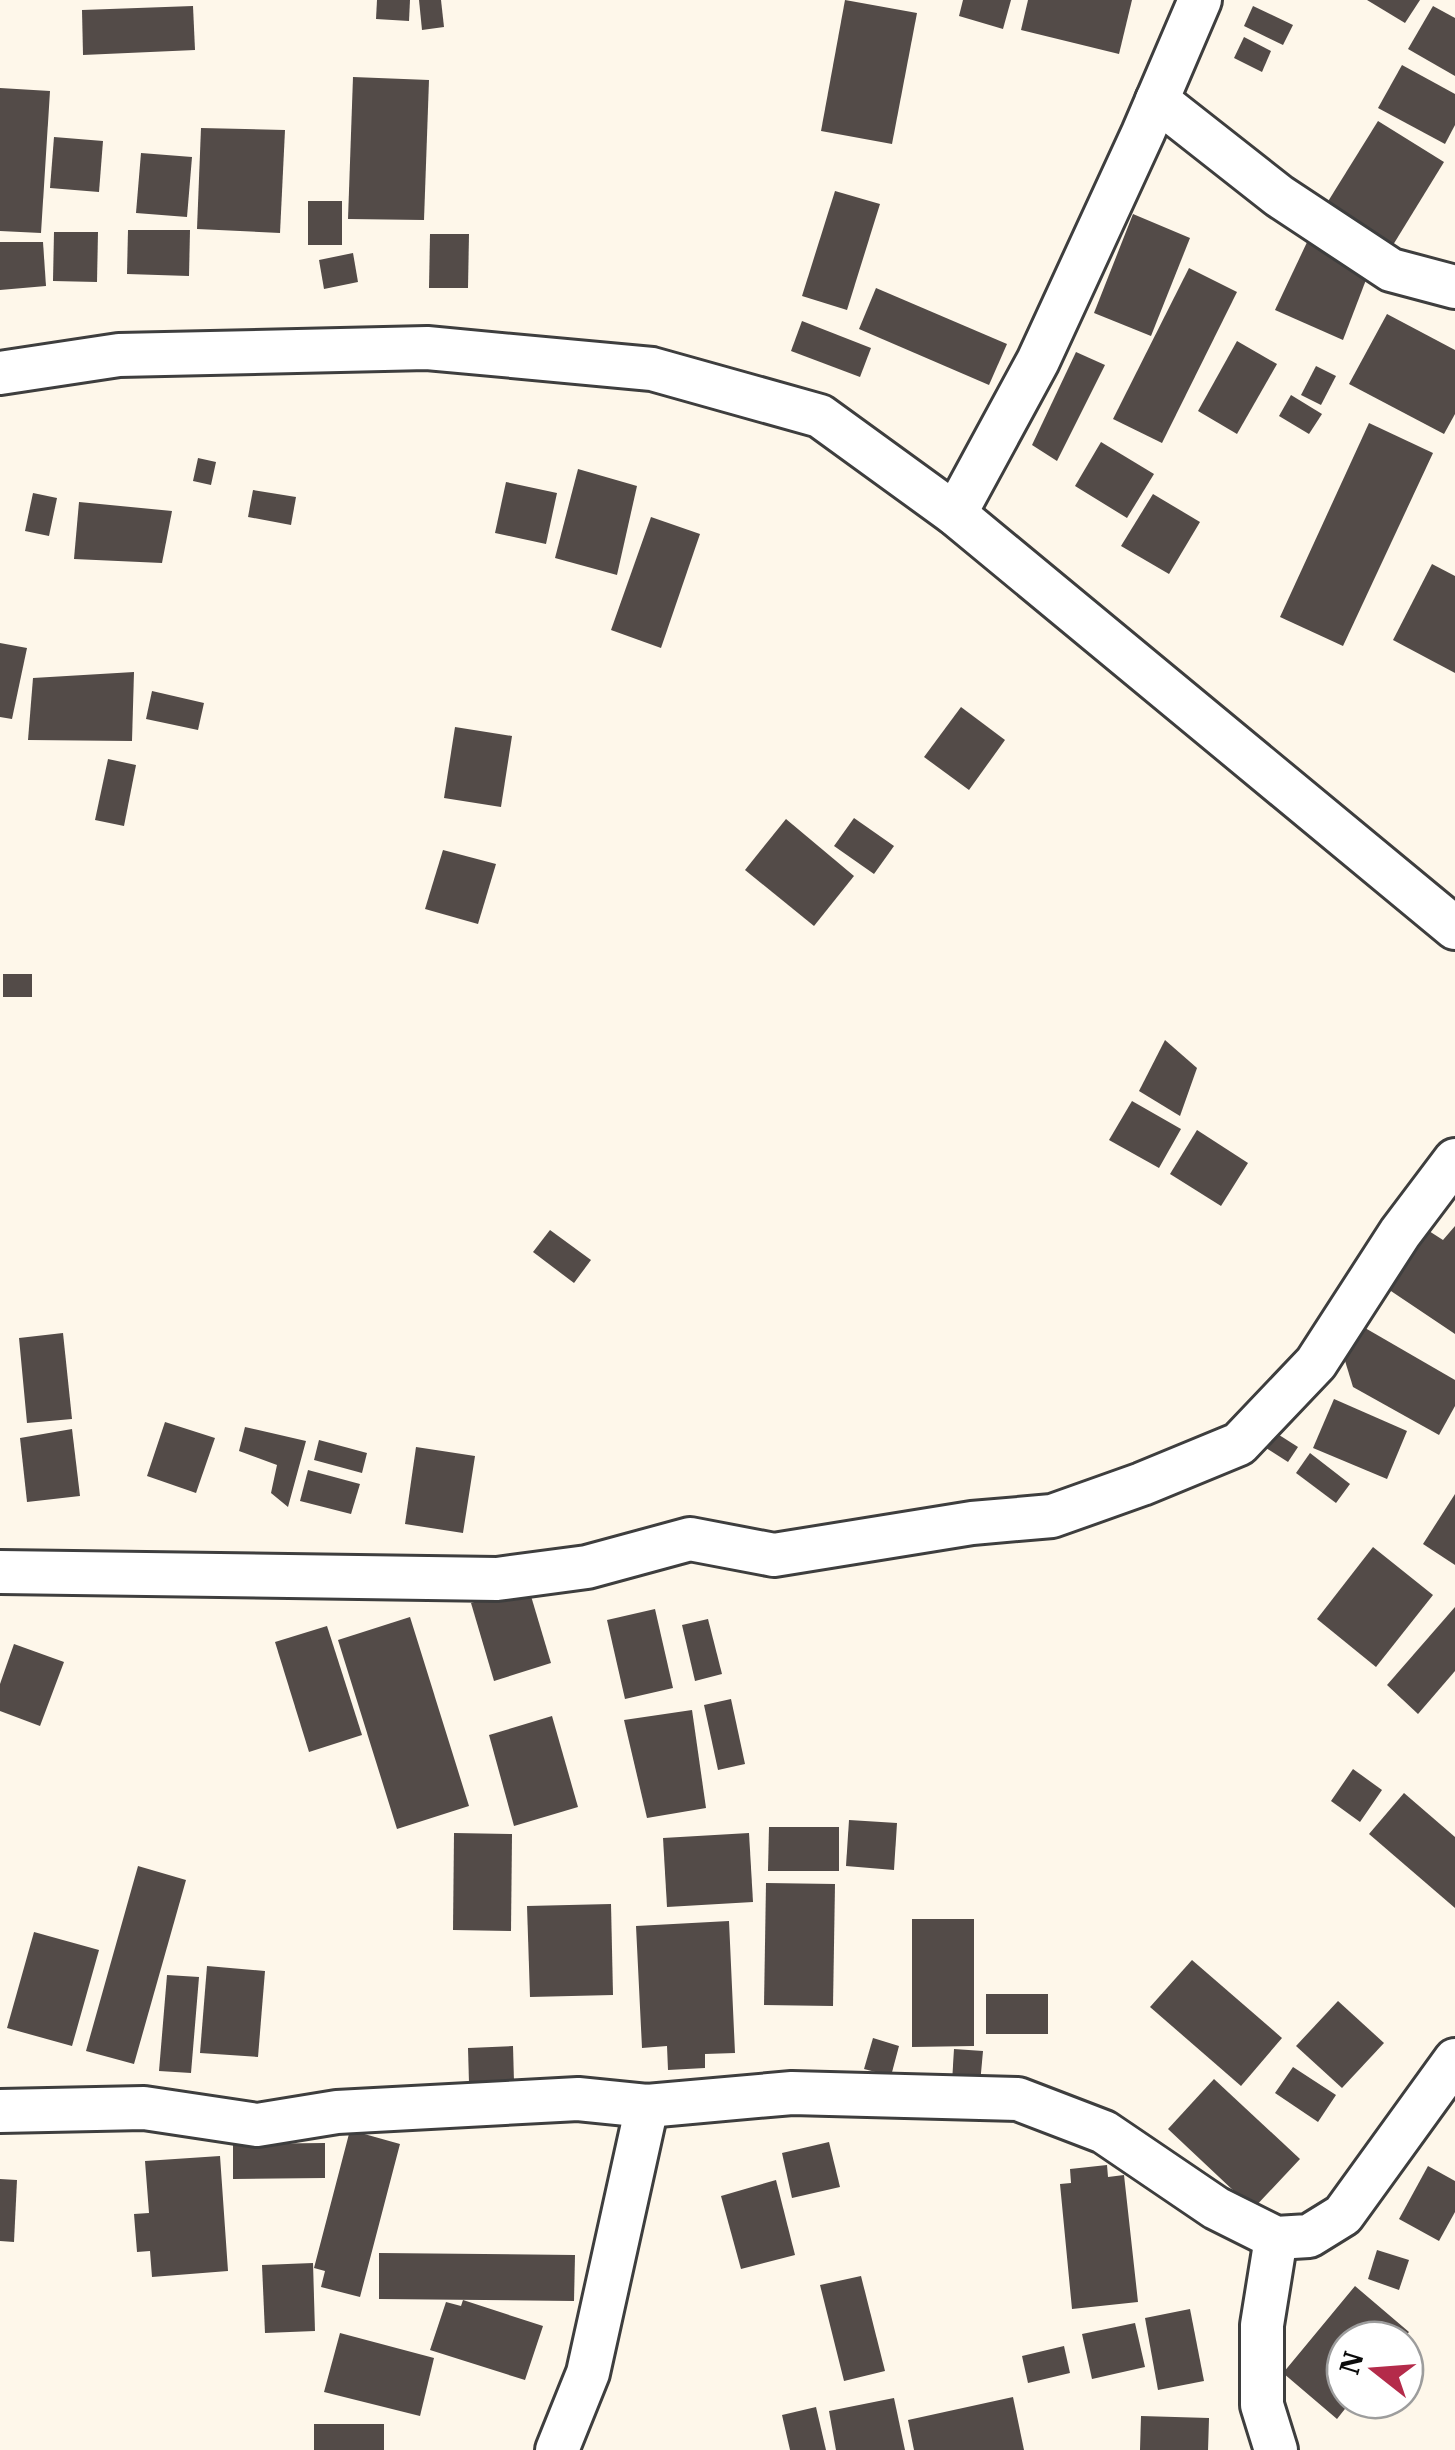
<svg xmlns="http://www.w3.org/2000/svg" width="1455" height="2450" font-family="'IBM Plex Serif',serif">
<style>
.building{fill:#534b48}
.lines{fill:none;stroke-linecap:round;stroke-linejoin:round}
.street-casing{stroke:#3e3e3e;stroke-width:48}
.street{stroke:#fff;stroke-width:42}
</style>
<rect width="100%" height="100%" fill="#fef7ea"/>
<g class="building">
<path d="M377,0H410L409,21L376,19Z"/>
<path d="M419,0H441L444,27L422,30Z"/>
<path d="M845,0L917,13L892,144L821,131Z"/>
<path d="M963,0H1011L1003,29L959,16Z"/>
<path d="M1028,0H1132L1119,54L1021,30Z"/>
<path d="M1367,0H1420L1405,23Z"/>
<path d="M193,6L195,50L83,55L82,10Z"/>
<path d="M1253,6L1293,25L1283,45L1244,26Z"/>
<path d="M1433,6L1455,18V76L1408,49Z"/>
<path d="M1244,37L1271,51L1262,72L1234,58Z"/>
<path d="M1402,65L1455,94V125L1445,144L1378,108Z"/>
<path d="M353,77L429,80L424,220L348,219Z"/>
<path d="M0,88L50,91L41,233L0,231Z"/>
<path d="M1378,121L1444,162L1393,245L1327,203Z"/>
<path d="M201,128L285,130L280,233L197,229Z"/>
<path d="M54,137L103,141L99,192L50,188Z"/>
<path d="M141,153L192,157L187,217L136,213Z"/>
<path d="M835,191L880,204L847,310L802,296Z"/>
<rect x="308" y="201" width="34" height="44"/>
<path d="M1133,214L1190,238L1151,336L1094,313Z"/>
<path d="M128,230H190L189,276L127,274Z"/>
<path d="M54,232H98L97,282L53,281Z"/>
<path d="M430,234H469L468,288H429Z"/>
<path d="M1309,238L1369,272L1343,340L1275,310Z"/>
<path d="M0,242H43L46,286L0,290Z"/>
<path d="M353,253L358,282L324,289L319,260Z"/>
<path d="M1189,268L1237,292L1162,443L1113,419Z"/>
<path d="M876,288L1007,344L989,385L859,329Z"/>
<path d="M1387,314L1455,350V414L1444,434L1349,384Z"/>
<path d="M802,321L871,348L860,377L791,351Z"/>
<path d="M1237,341L1277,364L1237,434L1198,411Z"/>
<path d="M1076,352L1105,365L1057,461L1032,445Z"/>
<path d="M1316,366L1336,376L1321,405L1301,395Z"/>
<path d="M1291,395L1322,414L1309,434L1279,416Z"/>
<path d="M1369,423L1433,453L1343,646L1280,617Z"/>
<path d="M1101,442L1154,474L1127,518L1075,486Z"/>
<path d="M198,458L216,462L211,485L193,481Z"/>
<path d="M578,469L637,486L617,575L555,558Z"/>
<path d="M506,482L557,493L546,544L495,533Z"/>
<path d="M253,490L296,497L291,525L248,517Z"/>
<path d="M33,493L57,498L49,536L25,531Z"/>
<path d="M1153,494L1200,522L1169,574L1121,546Z"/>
<path d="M79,502L172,511L162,563L74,559Z"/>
<path d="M651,517L700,534L661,648L611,630Z"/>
<path d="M1432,564L1455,576V673L1393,640Z"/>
<path d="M0,643L27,648L12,719L0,717Z"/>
<path d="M134,672L132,741L28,740L33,678Z"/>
<path d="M152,691L204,703L198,730L146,719Z"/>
<path d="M961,707L1005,740L969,790L924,757Z"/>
<path d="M455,727L512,736L501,807L444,798Z"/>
<path d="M108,759L136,765L124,826L95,820Z"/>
<path d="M854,818L894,846L874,874L834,846Z"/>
<path d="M786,819L854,876L814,926L745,870Z"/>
<path d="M443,850L496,864L478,924L425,909Z"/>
<rect x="3" y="974" width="29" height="23"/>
<path d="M1165,1040L1197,1068L1180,1116L1139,1091Z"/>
<path d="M1132,1101L1181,1129L1159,1168L1109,1140Z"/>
<path d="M1197,1130L1248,1163L1221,1206L1170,1174Z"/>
<path d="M1418,1224L1443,1240L1455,1226V1334L1379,1283Z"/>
<path d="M550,1230L591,1260L574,1283L533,1252Z"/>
<path d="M1353,1321L1455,1380V1406L1439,1435L1353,1387L1342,1351Z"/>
<path d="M63,1333L72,1419L27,1423L19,1338Z"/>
<path d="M1334,1399L1407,1431L1387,1479L1313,1448Z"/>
<path d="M165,1422L215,1438L196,1493L147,1476Z"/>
<path d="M245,1427L306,1441L288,1507L271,1493L277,1465L239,1451Z"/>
<path d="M72,1429L80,1496L27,1502L20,1438Z"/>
<path d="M1276,1433L1298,1447L1288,1462L1266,1448Z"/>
<path d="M319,1440L367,1453L362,1473L314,1460Z"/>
<path d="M416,1447L475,1456L463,1533L405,1524Z"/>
<path d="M1310,1453L1350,1484L1336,1503L1296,1473Z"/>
<path d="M308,1470L360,1484L351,1514L300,1501Z"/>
<path d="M1455,1494V1565L1423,1544Z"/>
<path d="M1373,1547L1433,1595L1376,1667L1317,1619Z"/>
<path d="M528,1586L551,1663L494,1681L471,1603Z"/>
<path d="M1455,1607V1671L1418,1714L1387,1685Z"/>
<path d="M655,1609L673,1688L625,1699L607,1620Z"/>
<path d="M410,1617L469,1806L397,1829L338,1640Z"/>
<path d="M708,1619L722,1674L695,1681L682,1625Z"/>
<path d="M327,1626L362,1735L309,1752L275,1642Z"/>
<path d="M14,1644L64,1662L40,1726L0,1711V1684Z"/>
<path d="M731,1699L745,1764L718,1770L704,1705Z"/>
<path d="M692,1710L706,1808L647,1818L624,1720Z"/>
<path d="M552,1716L578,1807L514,1826L489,1735Z"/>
<path d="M1353,1769L1382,1790L1360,1822L1331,1801Z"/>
<path d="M1404,1793L1455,1837V1908L1369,1834Z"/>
<path d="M849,1820L897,1823L894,1870L846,1866Z"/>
<path d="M769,1827H839V1871H768Z"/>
<path d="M454,1833L512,1834L511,1931L453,1930Z"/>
<path d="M749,1833L753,1902L667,1907L663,1838Z"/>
<path d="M138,1866L186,1880L134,2064L86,2051Z"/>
<path d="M766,1883L835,1884L833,2006L764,2005Z"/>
<path d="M611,1904L613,1995L530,1997L527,1906Z"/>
<path d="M912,1919H974V2046L912,2047Z"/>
<path d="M729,1921L735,2053L705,2054V2068L668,2070L667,2046L642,2048L636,1926Z"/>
<path d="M34,1932L99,1950L72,2046L7,2028Z"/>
<path d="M1192,1960L1282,2038L1241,2086L1150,2007Z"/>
<path d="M207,1966L265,1971L258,2057L200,2053Z"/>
<path d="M167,1975L199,1977L191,2073L159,2071Z"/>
<rect x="986" y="1994" width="62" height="40"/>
<path d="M1338,2001L1384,2043L1342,2088L1296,2046Z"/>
<path d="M873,2038L899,2046L891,2076L864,2069Z"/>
<path d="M513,2046L514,2082L469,2083L468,2048Z"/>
<path d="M954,2049L983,2051L980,2084L952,2082Z"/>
<path d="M1293,2067L1336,2095L1318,2122L1275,2093Z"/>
<path d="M1214,2079L1300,2159L1253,2209L1168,2129Z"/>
<path d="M350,2130L400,2144L360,2297L321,2287L325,2271L314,2268Z"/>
<path d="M829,2142L840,2187L792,2198L782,2153Z"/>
<path d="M325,2143V2178L233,2179V2144Z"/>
<path d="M220,2156L228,2271L152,2277L150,2251L137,2252L134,2214L149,2213L145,2161Z"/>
<path d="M1107,2165L1108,2177L1124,2175L1138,2302L1072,2309L1060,2184L1071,2183L1070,2169Z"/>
<path d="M1428,2166L1455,2181V2212L1439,2241L1399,2219Z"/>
<path d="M0,2179L17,2180L14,2242L0,2241Z"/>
<path d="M776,2180L795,2255L741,2269L721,2196Z"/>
<path d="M1377,2250L1409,2260L1399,2290L1368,2279Z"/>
<path d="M379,2253L575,2255L574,2301L379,2299Z"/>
<path d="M313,2263L315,2331L265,2333L262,2265Z"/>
<path d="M861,2276L885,2371L844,2381L820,2285Z"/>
<path d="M1355,2286L1409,2332L1402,2340H1345V2400H1352L1337,2419L1283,2373Z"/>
<path d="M463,2300L543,2326L525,2380L430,2350L446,2302L461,2306Z"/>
<path d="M1190,2309L1204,2381L1158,2390L1145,2318Z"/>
<path d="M1135,2323L1145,2367L1092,2379L1082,2334Z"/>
<path d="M340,2333L434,2358L420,2416L324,2392Z"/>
<path d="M1064,2346L1070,2373L1028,2383L1022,2356Z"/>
<path d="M1013,2397L1024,2450H914L908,2420Z"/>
<path d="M894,2398L905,2450H836L829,2411Z"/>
<path d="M816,2407L826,2450H790L782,2415Z"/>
<path d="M1141,2416L1209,2418L1208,2450H1140Z"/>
<rect x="314" y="2424" width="70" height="26"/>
</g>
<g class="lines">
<g class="street-casing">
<g id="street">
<path d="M1157,100L1279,196L1391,270L1455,287"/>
<path d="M0,373L119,355L427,348L652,369L820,416L955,514L1455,928"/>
<path d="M955,514L1038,361L1143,133L1200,0"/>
<path d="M0,1572L497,1579L587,1567L690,1539L774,1555L972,1523L1052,1516L1142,1484L1239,1444L1316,1363L1400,1233L1455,1160"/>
<path d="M0,2111L144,2108L257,2125L337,2112L578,2099L647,2106L792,2093L1018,2099L1104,2132L1216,2208L1276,2238L1309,2236L1343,2215L1455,2060"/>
<path d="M1276,2238L1262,2325V2405L1276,2450"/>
<path d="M557,2450L588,2373L647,2106"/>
</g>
</g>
<use href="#street" class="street"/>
</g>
<g transform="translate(1375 2370) rotate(287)"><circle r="48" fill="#ffffff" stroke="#9d9d9d" stroke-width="2.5"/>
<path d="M0-8L18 38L0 25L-18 38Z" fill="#b42b4a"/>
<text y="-15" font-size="28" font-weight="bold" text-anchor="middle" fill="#0b0b0b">N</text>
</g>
</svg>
